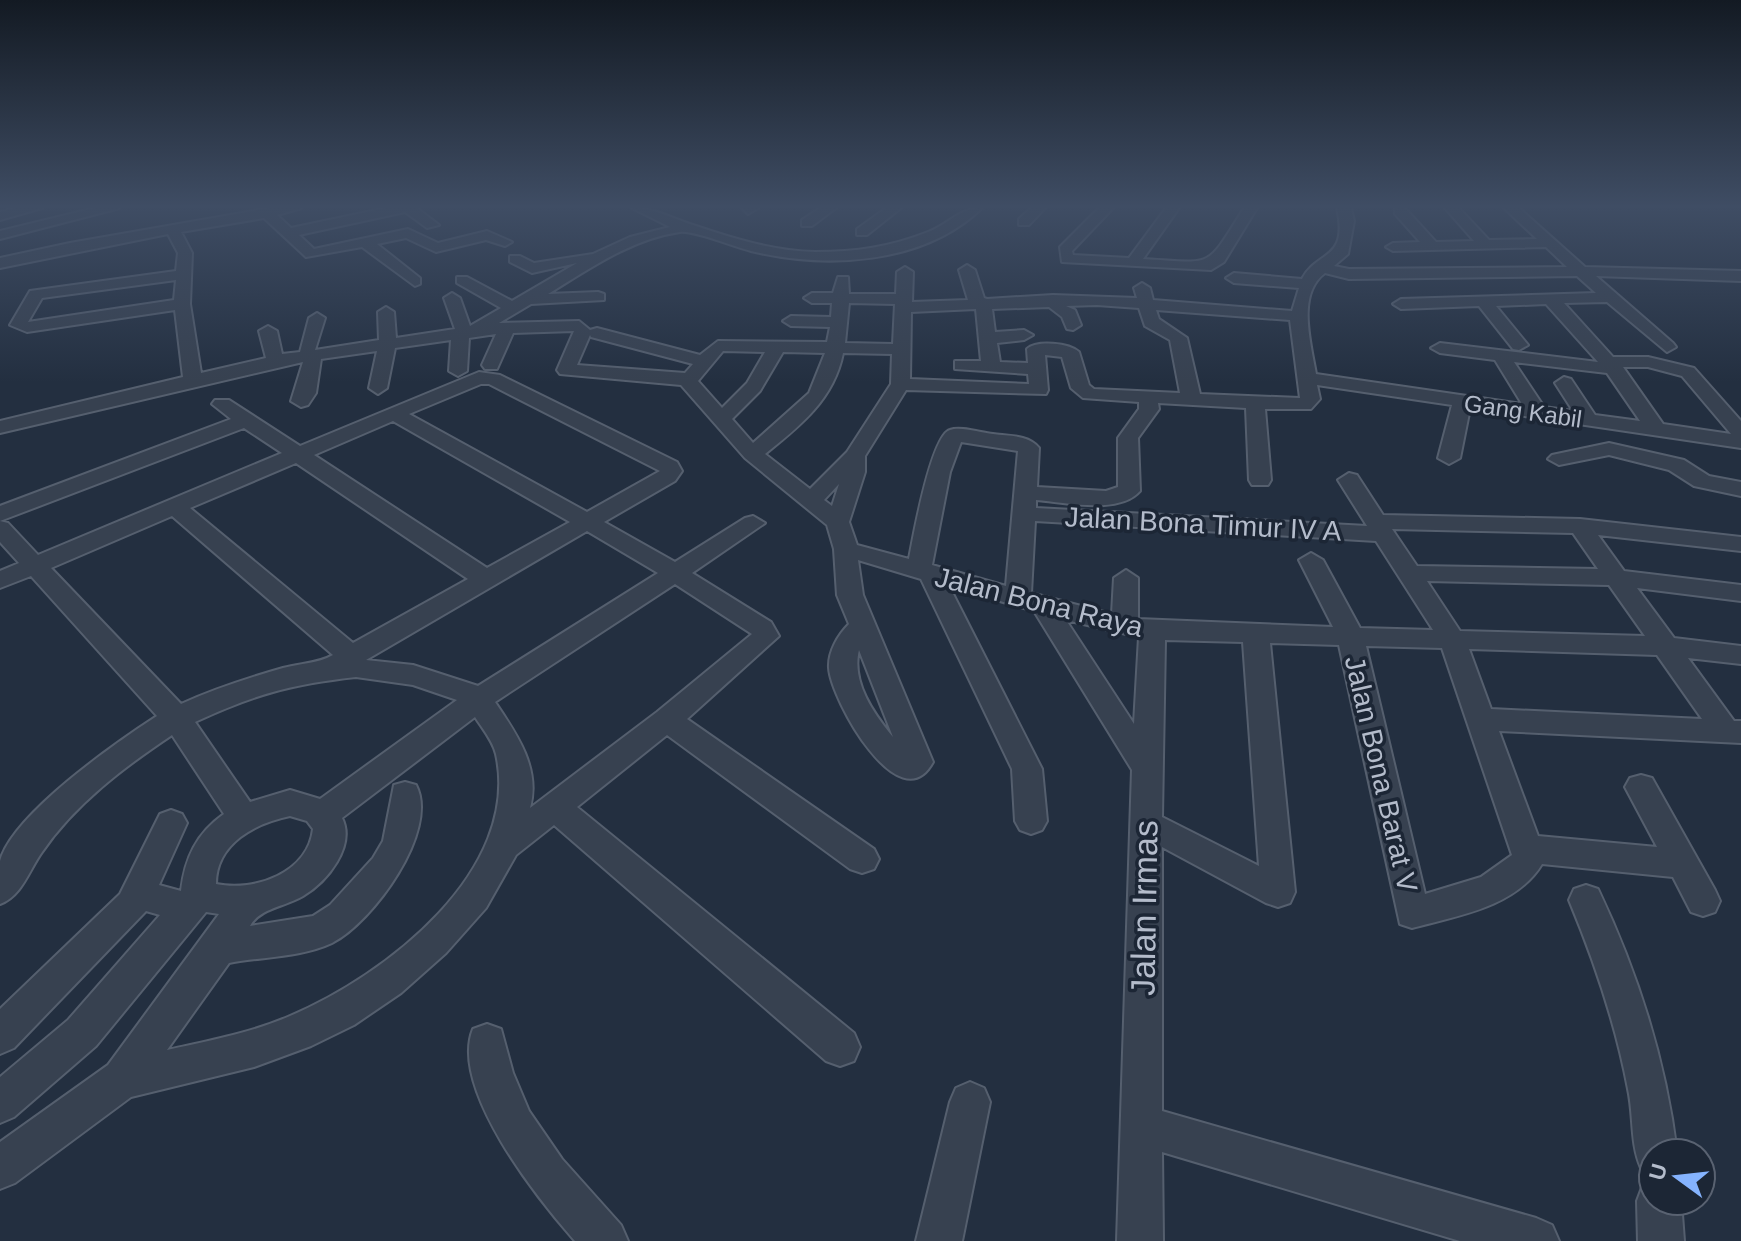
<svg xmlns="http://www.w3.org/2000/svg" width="1741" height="1241" font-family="Helvetica,sans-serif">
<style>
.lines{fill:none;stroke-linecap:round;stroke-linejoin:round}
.minor-casing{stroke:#555f6e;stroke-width:4}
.minor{fill:#374150;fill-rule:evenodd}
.labels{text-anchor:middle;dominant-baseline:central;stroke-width:7;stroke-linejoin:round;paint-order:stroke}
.far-street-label{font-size:24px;fill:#b4bccb;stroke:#1c2635}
.street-label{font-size:28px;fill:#b4bccb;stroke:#1c2635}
.near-street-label{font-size:34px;fill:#b4bccb;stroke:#1c2635}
</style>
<rect width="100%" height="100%" fill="#232f40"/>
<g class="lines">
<g class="minor-casing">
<g id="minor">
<path d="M16,208H42L0,220V212Z"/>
<path d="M95,208H120L0,239V231Z"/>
<path d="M270,208H302L277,215L291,228L386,208H417L439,225L427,228L405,212L299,235L314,249L408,229L438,243L487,231L512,242L505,246L486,240L436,252L406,238L377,244L420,278V284L415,286L362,247L306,257L264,218L181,232L192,253L190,304L201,373L266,358L259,331L268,326L277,331L282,354L300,352L309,318L317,313L325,318L315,350L379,340L378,312L386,307L394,312L396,338L455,329L444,298L452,293L460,298L470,326L501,308L457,283V277H467L512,301L577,263L532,273L510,262V256H520L534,263L593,254L630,237L670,227L632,208C655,208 673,219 696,226C734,239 774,251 815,252C855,252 890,247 928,232C949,224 959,208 982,208C923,265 826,269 751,251C734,247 694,230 680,232C631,239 589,269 548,294L598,292L604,294V300L531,304L499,323L579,321L590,330L597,328L700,355L718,341L827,342L830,327L791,326L783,321L791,316L831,317L832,303H812L804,298L812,293H833L838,277H848L849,294H896L897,272L905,267L913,272L912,302L968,300L959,270L967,265L975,270L984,298L987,299L1053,295L1137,298L1134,288L1142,283L1150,288L1153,300L1292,311L1299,288L1234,283L1226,278L1234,273L1302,279C1317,250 1349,261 1337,208H1351L1354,221L1348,254L1334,266L1349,269L1567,267L1546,247L1393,251L1386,247L1393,243L1420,242L1395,214V208H1405L1436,242L1474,241L1445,208H1459L1489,240L1537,239L1504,208H1519L1585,267L1741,271V281L1596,276L1673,343L1676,347L1667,352L1607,302L1564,303L1613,357H1648L1694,368L1741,421V448L1470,408L1460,458L1449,464L1438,458L1452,405L1317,385L1320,399L1311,409H1265L1271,480L1268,485H1252L1249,480L1246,408L1158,403L1159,409L1138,438L1140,491C1119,515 1064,502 1036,500V508L1367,526L1338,480L1349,473L1357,475L1383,515L1580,519L1741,537V551L1598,535L1624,571L1741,585V601L1637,588L1674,638L1741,646V664L1688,658L1734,721H1741V743L1499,731L1538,836L1657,847L1625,787L1630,778L1641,775L1652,778L1715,890L1720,901L1715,912L1703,916L1691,912L1673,877L1542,864C1516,907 1457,916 1412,928L1400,924L1339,645L1270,643L1295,892L1290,903L1278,907L1266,903L1162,847V1111L1536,1218L1552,1225L1559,1241H1460L1162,1152L1163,1241H1117L1132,770L1034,611L949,586L1042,769L1047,821L1042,830L1031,834L1020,830L1015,821L1012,769L921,579L858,560L863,595L933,762C900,823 831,700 829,668C828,652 838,635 849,624L837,595L834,549L827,525L745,458L681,385L560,374L557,370L574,331L513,333L497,369H485L482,365L496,334L469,338L467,371L458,376L449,371L451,340L395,348L387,388L378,394L369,388L377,351L321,359L316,393L308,405L301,407L291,401L303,362L0,433V421L183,377L175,310L27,332L10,325L30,291L176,271L178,253L168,234L0,268V258L70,243ZM1325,273L1349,279L1577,276L1596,293L1401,299L1393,304L1401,309L1479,306L1513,349L1519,350L1528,345L1496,306L1546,304L1598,362L1440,343L1431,348L1440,353L1495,360L1522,404L1316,374C1311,344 1296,294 1325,273ZM176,280L174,300L28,322L42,298ZM849,303L895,304L893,344L845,343ZM1097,305L1139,308L1145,326L1170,340L1180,393L1094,389L1089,385L1079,352C1069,343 1037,340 1027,349L1028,363L1000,362L997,343L1024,340L1033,335L1024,330L995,332L992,309L1049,307L1062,317L1067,329L1073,330L1081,325L1075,310L1066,306ZM976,309L981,361H955V369L1028,374L1029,384L910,379L911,312ZM1156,310L1290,320L1300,398L1200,394L1187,338L1159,319ZM590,335L591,337L693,364L685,373L577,365ZM723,351L765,352L747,383L722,408L698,381ZM783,352L825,353L809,393L753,443L732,419L760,391ZM843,353L892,354L891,384L847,452L810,489L765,454C800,426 834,399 843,353ZM1045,355L1062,357L1071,388L1083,398L1139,402V409L1118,438V487L1106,491L1037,487L1039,448C1029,435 1009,436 993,434C981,433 961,426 950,430C931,435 913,538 909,559L857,545L849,522L865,472V456L906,390L1046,394L1048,390ZM1514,362L1607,373L1640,421L1595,415L1571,379L1564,377L1555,383L1573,411L1544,407ZM1623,367H1648L1682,376L1731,434L1663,424ZM961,442L1018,451L1006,586L932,565L950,472ZM839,484L832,506L824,500ZM1035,521L1376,541L1433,630L1360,628L1323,560L1311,553L1299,560L1333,627L1138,619V578L1126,570L1114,578L1112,614L1031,593ZM1392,529L1573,533L1598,569L1417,566ZM1427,581L1609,585L1645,636L1460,631ZM1066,620L1139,637L1134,724ZM1165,640L1243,642L1259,866L1162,817ZM1366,646L1442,648L1512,855L1481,877L1425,894ZM1469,649L1657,655L1702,719L1491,709ZM859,650L893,737C874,714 851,682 859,650Z"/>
<path d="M742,208H758L748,214Z"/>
<path d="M820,208H836L812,226H802V220Z"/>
<path d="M886,208H901L867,235H857V229Z"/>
<path d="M1031,208H1045L1029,225H1019V219Z"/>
<path d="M1099,208H1113L1072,251L1073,255L1129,258L1166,208H1179L1143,259C1215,263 1205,270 1244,208H1257L1224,262L1211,270L1062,262L1060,247Z"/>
<path d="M479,372L500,375L677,462L682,471L675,481L604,522L675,562L745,518L753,516L765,523L692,573L771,622L779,636L687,719L874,849L879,859L874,869L862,873L850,869L667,735L577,807L854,1033L860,1047L854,1061L840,1066L826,1061L554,825L516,855L486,908L446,953L401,993L354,1025L311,1046L254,1067L131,1097L15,1183L0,1189V1142L108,1065L219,914L206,912L96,1046L14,1117L0,1123V1077L68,1020L160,915L146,911L14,1048L0,1054V1009L120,894L160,814L171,810L182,814L187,823L159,885L181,891C185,858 196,834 224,814L172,735C124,767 75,804 42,852C29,870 22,896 0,904C0,891 0,873 0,861C13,814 117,742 157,716L31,576L0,588V571L19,563L0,542V521L8,523L38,555L282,453L244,428L0,521V506L231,419L212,404L215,400H229L300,446ZM481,384H489L660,471L587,512L409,414ZM393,421L570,522L487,568L314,455ZM296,463L468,579L353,643L190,508ZM172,516L333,655C317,664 301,663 283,668C248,678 214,689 181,704L51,568ZM587,531L658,573L478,686L413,665L366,660ZM675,584L752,634L657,712L530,808C541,768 516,733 495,702ZM356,677L413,685L457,700L320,799L290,790L250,802L195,722C253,695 291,684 356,677ZM475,717C482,728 493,741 496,754C522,871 385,976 290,1016C251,1033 208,1041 167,1050L229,963C260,957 303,957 332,943C372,923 440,831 416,785L405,782L394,785L383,841L373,858L330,905L313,916L250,926C260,908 284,907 303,896C327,882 356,846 342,818ZM290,816L307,821L313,829C308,873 255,892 216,884C216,843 256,823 290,816Z"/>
<path d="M1609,443L1684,460L1709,476L1741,482V496L1694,486L1669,470L1609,455L1559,465L1548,459L1552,455Z"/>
<path d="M1586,885L1598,889C1638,973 1666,1062 1677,1153H1653V1173L1641,1168C1630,1143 1634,1116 1628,1089C1616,1025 1594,960 1569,900L1574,889Z"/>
<path d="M487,1024L501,1029L513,1073L529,1111L562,1159L621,1225L628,1241H575C538,1199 449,1088 473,1029Z"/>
<path d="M970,1082L984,1088L990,1102L962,1241H916L950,1102L956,1088Z"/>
<path d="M1653,1182V1201H1681L1684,1241H1638L1637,1201L1643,1185Z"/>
</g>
</g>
<use href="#minor" class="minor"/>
</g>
<linearGradient id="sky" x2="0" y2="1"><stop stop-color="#131a23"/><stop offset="0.54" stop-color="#3f4d64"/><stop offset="1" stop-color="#3f4d64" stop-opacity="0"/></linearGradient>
<rect width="1741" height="382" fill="url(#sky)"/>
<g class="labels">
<g class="far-street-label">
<text transform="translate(1523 411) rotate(8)">Gang Kabil</text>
</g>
<g class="street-label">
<text transform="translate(1203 524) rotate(3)">Jalan Bona Timur IV A</text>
<text transform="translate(1039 602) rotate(14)">Jalan Bona Raya</text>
<text transform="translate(1381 774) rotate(77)">Jalan Bona Barat V</text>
</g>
<g class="near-street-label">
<text transform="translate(1144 908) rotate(-89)">Jalan Irmas</text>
</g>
</g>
<g transform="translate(1677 1177) rotate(285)"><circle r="38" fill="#1c2635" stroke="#596271" stroke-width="2"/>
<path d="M0-6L14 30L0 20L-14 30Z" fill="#85b3fe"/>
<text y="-12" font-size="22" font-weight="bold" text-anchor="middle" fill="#b4bccb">U</text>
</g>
</svg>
